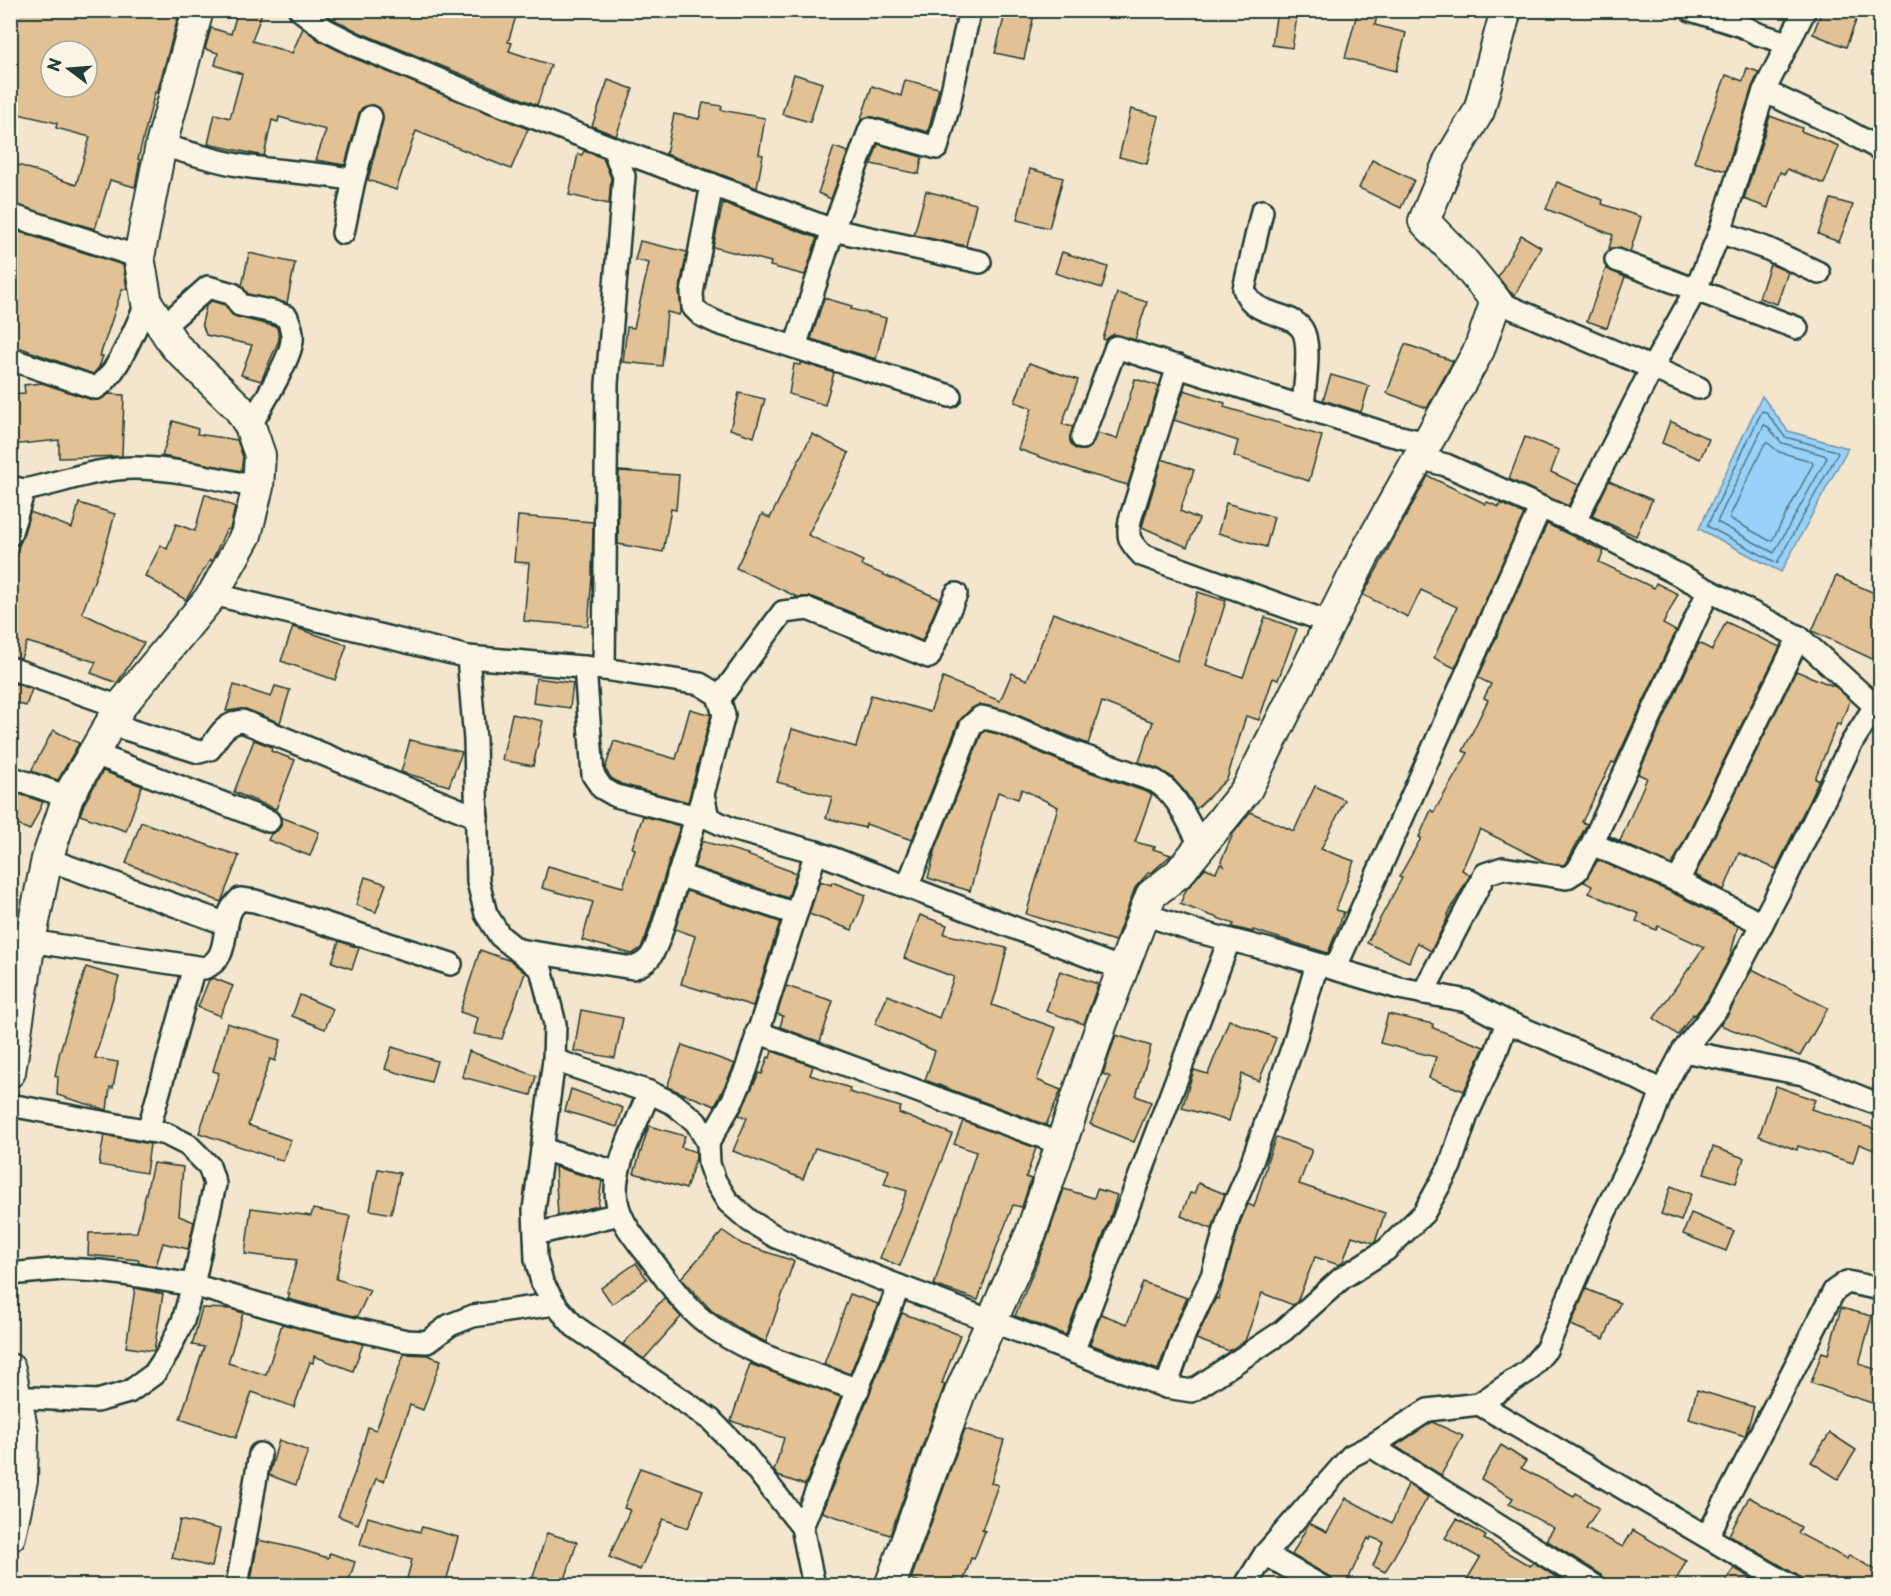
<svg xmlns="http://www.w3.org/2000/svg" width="1891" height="1596" font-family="'Playpen Sans',sans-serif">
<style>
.water{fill:#9ad1f9;stroke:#6996aa;stroke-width:1.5}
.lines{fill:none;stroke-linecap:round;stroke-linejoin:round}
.shore{stroke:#507883;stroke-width:1.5}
.building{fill:#e2c194;stroke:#1f3d34;stroke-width:1.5;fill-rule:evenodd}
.street-casing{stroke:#1f3d34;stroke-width:26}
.secondary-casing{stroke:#1f3d34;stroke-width:34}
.street{stroke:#fcf5e5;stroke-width:21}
.secondary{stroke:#fcf5e5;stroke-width:30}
</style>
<rect width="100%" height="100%" fill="#f4e5cd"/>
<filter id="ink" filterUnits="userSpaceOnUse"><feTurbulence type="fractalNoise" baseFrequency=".0167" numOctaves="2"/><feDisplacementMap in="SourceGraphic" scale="12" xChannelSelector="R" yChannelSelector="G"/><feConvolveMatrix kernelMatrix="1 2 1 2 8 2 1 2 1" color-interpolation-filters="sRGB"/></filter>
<g filter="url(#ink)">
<path class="water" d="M1762,396L1788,431L1848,448L1781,572L1699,529Z"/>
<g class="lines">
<g class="shore">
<path d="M1762,411L1766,412L1785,437L1836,451L1838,453L1777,563L1707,526Z"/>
<path d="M1764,425L1767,426L1782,443L1824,455L1827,458L1774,553L1717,522Z"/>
<path d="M1765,443H1768L1779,452L1811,461L1813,464L1773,539L1770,541L1729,518Z"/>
</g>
</g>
<g class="building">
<path d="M10,10H180L157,93L155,92L138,159L140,160L135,187L110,180L95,229L10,203V162L76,185L90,137L56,128L57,123L10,112ZM51,51H87V87H51Z"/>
<path d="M238,10H263L252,41L292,53L303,28L320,41L351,57L528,129L511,169L416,131L396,190L368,180L383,120L380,108L374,105L362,108L359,113L345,165L316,160L326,130L279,117L278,122L272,120L264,156L208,144L215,114L230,118L242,74L215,65L218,53L205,49L211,28L231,34Z"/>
<path d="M322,10H518L508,42L512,43L509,51L551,65L537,105L361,33L333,19Z"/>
<path d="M1006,10H1035L1024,59L995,53Z"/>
<path d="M1277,10H1298L1292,48L1272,45Z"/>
<path d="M1358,10H1378L1375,25L1406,33L1396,71L1345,58Z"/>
<path d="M1822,10H1860L1846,47L1813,34Z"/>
<path d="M1747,68L1759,72L1752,87L1726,171L1694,162L1726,75L1743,81Z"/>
<path d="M794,74L822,83L810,122L782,114Z"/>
<path d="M608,80L633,89L616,136L592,126Z"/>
<path d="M905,80L939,88L928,132L873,117H867L860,122L872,86L901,96Z"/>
<path d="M703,103L722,106L721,110L765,118L759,154L763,155L757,188L666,154L674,114L699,119Z"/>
<path d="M1131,109L1159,116L1147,164L1119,157Z"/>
<path d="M1770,116L1802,128L1801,131L1839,146L1824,184L1787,169L1785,174L1780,172L1768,208L1744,199Z"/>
<path d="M878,144L922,157L919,174L871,164Z"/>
<path d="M834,147L848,152L831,199L818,193Z"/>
<path d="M584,151L603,158L611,178L609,204L569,195L578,154L582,155Z"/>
<path d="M1372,160L1414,180L1401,208L1359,188Z"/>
<path d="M1030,169L1063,178L1049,228L1017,220Z"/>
<path d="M1557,182L1603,200L1602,204L1641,217L1630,252L1620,248H1609L1613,235L1546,209Z"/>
<path d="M926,191L976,204L966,246L914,235Z"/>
<path d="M1831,199L1853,205L1839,242L1818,234Z"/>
<path d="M723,203L817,238L805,275L770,266L771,262L713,247Z"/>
<path d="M10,229L123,265L127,289H122L100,356H103L99,367L93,374L21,348L10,347Z"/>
<path d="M1521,235L1541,247L1515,295L1510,292L1498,277Z"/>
<path d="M640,241L687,252L679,291L681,309L679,315L667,312L662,366L623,362L627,327L634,328L649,263L635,260Z"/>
<path d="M1062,252L1108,267L1102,288L1055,273Z"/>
<path d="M249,253L295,263L287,303L248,294L242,286Z"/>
<path d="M1770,264L1788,272L1777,304L1759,298Z"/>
<path d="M1606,268L1625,277L1607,328L1587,321Z"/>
<path d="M1117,293L1147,302L1135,340L1114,334L1106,340L1103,339Z"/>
<path d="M824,298L852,306L851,309L886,318L876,359L811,339Z"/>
<path d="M211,301L225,305L232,315L237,317L277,327L279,340L261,381L241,375L252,345L206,335L202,323L206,306Z"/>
<path d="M1405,344L1453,361L1427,408L1387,393Z"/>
<path d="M801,362L834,373L825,405L789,394L794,364L800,365Z"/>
<path d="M1029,363L1078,380L1062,424L1073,427L1070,441L1073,447L1078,450H1085L1091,447L1097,433L1117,439L1135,379L1159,386L1128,485L1085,473L1018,449L1032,408L1015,402Z"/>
<path d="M1331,375L1369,386L1361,412L1323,400Z"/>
<path d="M42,383L92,400H99L109,394L124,395L122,456L59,458V440L10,445V394L25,393L24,385Z"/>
<path d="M1184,390L1225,403L1224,407L1322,436L1309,481L1234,456L1238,441L1174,420Z"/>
<path d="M739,393L765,399L754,437L730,429Z"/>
<path d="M173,421L198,429L197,434L237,440L243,457L241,471L162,456Z"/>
<path d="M1670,421L1709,439L1700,459L1662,443Z"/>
<path d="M812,434L849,453L808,535L863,561L861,565L940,599L922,641L813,597H797L736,568L762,514L770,518Z"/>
<path d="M1525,437L1559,450L1551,472L1579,485L1568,506L1509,479Z"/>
<path d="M1162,459L1194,470L1180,511L1199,519L1187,547L1142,527Z"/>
<path d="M619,471L679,475L676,510L671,509L663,552L618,544Z"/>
<path d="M1428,476L1486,504L1487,502L1499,507L1500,503L1524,514L1455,668L1434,658L1457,607L1421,590L1408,617L1363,595Z"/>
<path d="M1609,481L1652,500L1636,536L1592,516Z"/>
<path d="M205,494L235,507L230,529L226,530L212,561L210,560L186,600L145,576L161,545L167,549L176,524L195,531Z"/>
<path d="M79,503L115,514L102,560L82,613L144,643L117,683L91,673L96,662L27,642L21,658L10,656V564L22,539L30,512L72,528Z"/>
<path d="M1226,503L1274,517L1266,547L1218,533Z"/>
<path d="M518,516L593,522L592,576L588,626L524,621L529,563L514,562Z"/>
<path d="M1547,524L1604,551L1599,562L1654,588L1656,583L1678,594L1663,624L1676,631L1615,763L1612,762L1582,822L1587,824L1567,862L1563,865L1545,862L1480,829L1462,870L1470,875L1447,916L1448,917L1431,951L1417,943L1409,962L1367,943L1402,878L1399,877L1421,838L1419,837L1431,810L1434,812L1468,753L1463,751L1488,700L1484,698L1491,684L1478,678Z"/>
<path d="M1836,576L1881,596V663L1812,631Z"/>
<path d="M1198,592L1226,601L1206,665L1243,677L1265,617L1297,629L1278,680L1273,678L1259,720L1246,716L1227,779L1196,809L1186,793L1172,777L1159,769L1139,762L1153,722L1102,702L1088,744L1005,710L983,705L972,708L959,721L912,840L866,824L865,828L826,818L832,797L777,782L792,729L856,747L871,695L930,712L943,678L1000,701L1012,673L1027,680L1053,613L1177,661Z"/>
<path d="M1726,622L1780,647L1672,865L1609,837L1610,836L1620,841L1647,778L1638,774L1699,643L1712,650Z"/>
<path d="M293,627L347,645L335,680L281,661Z"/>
<path d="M1796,671L1836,687L1850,700L1840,725L1837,724L1815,779L1819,780L1776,869L1739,853L1724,890L1695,875Z"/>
<path d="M536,678L573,683L570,708L533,703Z"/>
<path d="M10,682L32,689L26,706L10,701Z"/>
<path d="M234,685L271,697L275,686L290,690L280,723L246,709L226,711Z"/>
<path d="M690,709L711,715L688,802L621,784L611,778L605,769L614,741L676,759Z"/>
<path d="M512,714L543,721L533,766L502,760Z"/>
<path d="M53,730L79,743L58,780L31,771Z"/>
<path d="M985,731L998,734L1064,763L1152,794L1135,842L1155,847L1153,849L1171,855L1151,873L1149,872L1135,888L1115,941L1026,914L1058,807L1022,789L1018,799L998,792L970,891L928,878L936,848L982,733Z"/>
<path d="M254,740L272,747L271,751L295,760L276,809L234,792Z"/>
<path d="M410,740L462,752L449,786L401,772Z"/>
<path d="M103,771L142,786L126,831L80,815L84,804Z"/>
<path d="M1315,786L1345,800L1321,849L1354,861L1336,910L1344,912L1328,953L1253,930V932L1232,927L1234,924L1180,904L1186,890L1205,868L1216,872L1220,864L1224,866L1221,861L1233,834L1250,812L1294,831Z"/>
<path d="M19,794L43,802L30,830L10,822V811Z"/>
<path d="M643,816L680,826L646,936L641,948L632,954L582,940L593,902L542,888L548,866L623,887L635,849L632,848Z"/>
<path d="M281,817L319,832L310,856L268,840L271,834L277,831L281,826Z"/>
<path d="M141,822L239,856L221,902L126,863Z"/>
<path d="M702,841L748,854L747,855L796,873L788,898L694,867Z"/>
<path d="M1598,860L1673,893L1738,926L1730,957L1707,1000L1695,1015L1693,1014L1678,1035L1654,1018L1704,947L1658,926L1656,930L1636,921L1639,914L1589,893L1592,886L1584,882Z"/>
<path d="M365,877L386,884L376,912L356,905Z"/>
<path d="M820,881L831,885L832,882L866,895L852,930L809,914Z"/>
<path d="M687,891L780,922L753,1006L681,984L695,936L675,929Z"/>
<path d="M920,915L947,925L944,934L1007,948L997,990L992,1005L1056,1028L1037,1080L1061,1090L1046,1125L925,1080L935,1051L875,1024L888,995L939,1018L954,977L904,958Z"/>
<path d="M339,941L359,948L352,969L332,962Z"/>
<path d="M480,950L511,961L525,973L502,1039L474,1034L478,1018L460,1012Z"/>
<path d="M86,967L119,977L95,1058L118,1062L113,1088L110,1087L107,1110L57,1095L58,1077L55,1076L60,1051Z"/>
<path d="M1752,969L1828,1008L1800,1056L1720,1025L1729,1013Z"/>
<path d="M1060,971L1098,984L1084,1024L1046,1011Z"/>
<path d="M213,978L233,986L220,1016L198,1007L209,980Z"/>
<path d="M786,986L833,1001L820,1042L780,1027L783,1016L777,1014Z"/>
<path d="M300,995L333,1009L325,1029L292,1016Z"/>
<path d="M581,1010L623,1018L615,1058L574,1051Z"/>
<path d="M1388,1014L1433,1024V1028L1484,1047L1464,1091L1429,1078L1436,1057L1380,1043Z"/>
<path d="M1229,1020L1276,1038L1259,1081L1242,1074L1229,1121L1182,1108L1194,1070L1208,1074Z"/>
<path d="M227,1023L281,1040L275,1061L270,1059L248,1125L291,1140L283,1161L199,1133L219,1073L213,1071Z"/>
<path d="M1116,1035L1151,1046L1136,1096L1151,1102L1134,1142L1090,1124L1110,1077L1103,1074Z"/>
<path d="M682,1045L735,1064L715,1106L667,1087Z"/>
<path d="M392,1047L437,1061L431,1082L385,1069Z"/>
<path d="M469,1051L536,1076L531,1095L462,1077Z"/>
<path d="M772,1051L813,1066L810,1075L850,1088L849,1092L901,1107L899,1113L952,1134L900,1266L880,1258L907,1191L884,1184L889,1170L815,1148L803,1179L733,1151L747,1118L739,1115L759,1073L762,1074L768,1057L770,1058Z"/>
<path d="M1776,1086L1815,1100L1811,1109L1881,1131V1153L1859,1144L1853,1163L1798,1146L1797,1150L1759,1136Z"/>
<path d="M571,1089L623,1108L617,1127L565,1111Z"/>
<path d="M963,1121L1036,1148L1026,1177L1031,1179L1022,1207L1013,1205L992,1259L978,1300L934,1285L976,1152L954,1144Z"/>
<path d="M649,1126L685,1136L681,1147L696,1152V1158L686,1189L634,1173Z"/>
<path d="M104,1135L150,1144L146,1173L99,1165Z"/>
<path d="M1276,1137L1312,1150L1299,1184L1385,1213L1375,1242L1374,1243L1352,1236L1343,1262L1339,1265L1315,1257L1297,1302L1293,1305L1262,1293L1245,1341L1229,1351L1196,1339L1216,1298L1218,1299L1241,1220L1248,1204L1254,1207L1267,1165L1266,1164Z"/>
<path d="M1713,1147L1744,1158L1736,1183L1704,1173Z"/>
<path d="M153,1163L183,1167L179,1216L194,1222L188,1249L163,1243L156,1266L138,1263L139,1260L88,1255L89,1233L137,1232Z"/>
<path d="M555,1167L602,1181L598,1206L558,1216Z"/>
<path d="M378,1169L400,1173L391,1214L370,1210Z"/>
<path d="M1198,1183L1225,1194L1212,1229L1181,1216L1190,1193L1194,1194Z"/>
<path d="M1671,1186L1691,1194L1681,1221L1661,1214Z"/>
<path d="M1064,1189L1094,1198L1097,1189L1117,1195L1110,1218L1066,1335L1015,1316L1047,1239Z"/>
<path d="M251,1208L311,1216L313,1209L350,1216L336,1279L370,1290L357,1317L288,1299L290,1293H287L297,1260L245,1254Z"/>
<path d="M1691,1213L1734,1231L1726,1251L1683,1234Z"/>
<path d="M723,1231L742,1244L794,1261L766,1342L745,1332L712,1311L681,1278Z"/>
<path d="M636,1263L647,1279L612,1304L601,1288Z"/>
<path d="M1143,1282L1187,1298L1173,1329L1158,1370L1090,1344L1101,1314L1127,1324Z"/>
<path d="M135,1288L163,1294L154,1351L126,1347Z"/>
<path d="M1586,1289L1620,1303L1604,1339L1571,1325Z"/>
<path d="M850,1294L878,1304L850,1374L824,1364Z"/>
<path d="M664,1298L681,1317L644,1359L623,1344Z"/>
<path d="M202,1308L231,1309L243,1313L228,1363L266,1375L282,1324L363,1344L353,1371L314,1356L313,1363L310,1362L294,1407L252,1392L236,1438L180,1419L204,1347L192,1345Z"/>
<path d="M1841,1308L1872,1316L1859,1364L1881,1371V1406L1811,1383L1822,1352L1828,1354Z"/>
<path d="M902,1313L960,1335L942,1383L945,1384L890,1535L822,1512Z"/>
<path d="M404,1354L427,1355L441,1360L423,1410L410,1405L384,1481L376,1479L358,1524L338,1516L355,1472L368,1427L376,1430Z"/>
<path d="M750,1364L841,1397L805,1485L778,1476L774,1471L784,1438L731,1421Z"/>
<path d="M1697,1390L1754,1407L1745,1436L1689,1419Z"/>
<path d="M1432,1422L1463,1436L1441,1475L1395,1446Z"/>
<path d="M965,1429L1004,1440L991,1483L998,1485L982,1530L985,1531L974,1559L971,1558L962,1586H931L911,1579Z"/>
<path d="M1830,1433L1856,1450L1838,1479L1811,1462Z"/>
<path d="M279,1440L308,1451L296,1485L269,1475Z"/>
<path d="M1501,1445L1526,1461L1521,1468L1574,1496L1576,1493L1599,1508L1586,1528L1623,1547L1633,1530L1686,1561L1673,1586H1608L1602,1575L1546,1540L1554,1528L1509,1504L1513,1498L1481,1479Z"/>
<path d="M640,1468L703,1490L688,1528L663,1519L640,1570L609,1557L630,1510L624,1508Z"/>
<path d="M1408,1484L1428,1497L1385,1572L1373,1566L1383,1542L1371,1537L1370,1540L1368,1538L1345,1586H1334L1332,1579L1327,1575L1292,1555L1309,1523L1327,1532L1346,1498L1392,1523Z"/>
<path d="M1749,1497L1801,1527L1798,1533L1847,1559L1849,1555L1872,1568L1881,1574V1586H1804L1802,1579L1797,1575L1729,1535Z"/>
<path d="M368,1517L420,1532L422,1527L458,1537L445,1586H405L412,1560L360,1545Z"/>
<path d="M1457,1519L1486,1536L1484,1539L1530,1566L1533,1562L1570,1586H1463L1480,1558L1445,1538Z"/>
<path d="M180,1520L220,1529L212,1567L172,1558Z"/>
<path d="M547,1533L577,1542L563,1586H530Z"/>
<path d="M258,1540L299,1549L328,1558L330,1553L355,1562L347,1586H250Z"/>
<path d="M1734,1568L1765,1586H1724Z"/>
</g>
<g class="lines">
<g class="street-casing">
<g id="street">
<path d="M300,10L326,30L356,45L478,96L613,148L624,176L607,384L604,669"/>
<path d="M1691,10L1742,26L1758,34L1787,43"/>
<path d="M1764,91L1834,124L1880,149"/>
<path d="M161,145C187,152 212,160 238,165C276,172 315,172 354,180L343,233"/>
<path d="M613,148L833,230L980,262"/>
<path d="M354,180L371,117"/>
<path d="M712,184L692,293L693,307L701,315L718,323L950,396"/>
<path d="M1262,211L1244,289C1253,318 1289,310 1302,329C1312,344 1304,389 1303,407"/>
<path d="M10,215L139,257"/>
<path d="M1720,232L1768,249L1819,273"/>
<path d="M1616,260L1797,328"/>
<path d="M1496,301L1699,388"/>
<path d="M163,327L208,287L233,294L240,305L274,312L287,317C290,325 293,331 292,340C291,359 261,407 250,426"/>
<path d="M795,347L833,230L870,129L937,148L948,109L970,10"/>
<path d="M10,359L96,388C118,375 135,327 147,303"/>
<path d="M1178,366L1130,520C1127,538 1129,541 1142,555L1328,622"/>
<path d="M1082,438L1116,347L1387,434L1427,443"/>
<path d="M10,487L24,490C60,483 97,468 134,468C176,468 217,479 258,487"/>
<path d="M1574,523L1652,368L1695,291L1720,232L1764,91L1805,10"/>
<path d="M10,535L24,490"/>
<path d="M213,594L468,657L604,669L700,684L718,695L724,715L703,794L708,818L732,829L816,852L1122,969"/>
<path d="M468,657L475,740L478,882L486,914L500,936L541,969L555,1024L554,1060L534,1210L536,1259L542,1282L555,1304L574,1326L711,1420L744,1454L802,1527L814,1586"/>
<path d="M585,667L593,775L602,788L616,796L696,817"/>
<path d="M10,668L120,707"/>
<path d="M719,699L783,612L808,609L929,657L956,594"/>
<path d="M110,724L199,752L210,749C219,735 224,724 242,721L477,817"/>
<path d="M92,753L269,821"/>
<path d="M10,777L68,797"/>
<path d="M1592,844L1678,881L1762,924"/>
<path d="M47,859L227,924"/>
<path d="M678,875L796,914"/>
<path d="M1678,881L1799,637"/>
<path d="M907,887L971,726L981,717L1002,722L1069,751L1155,781C1178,794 1188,823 1201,846"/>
<path d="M10,938L204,968C230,959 221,931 231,910C233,906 237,902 240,899L255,901L451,964"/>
<path d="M519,950L633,968C652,961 653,953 660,936L703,795"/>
<path d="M1335,969L1540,508"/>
<path d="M1423,993L1485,874L1503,868L1566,878L1577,871L1592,844L1708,592"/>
<path d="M1507,1022L1623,1071L1662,1091"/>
<path d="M757,1032L1061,1144"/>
<path d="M1683,1051L1803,1074L1880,1105"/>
<path d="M554,1060L649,1092L674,1104L696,1122L708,1143L709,1164L715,1181L728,1202L750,1221L776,1237L899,1286L1166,1387L1192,1391L1283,1331L1342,1278L1386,1250L1424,1213L1450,1166L1467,1115L1496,1052L1507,1022L1467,1001L1399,988L1274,951L1191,930L1144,914"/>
<path d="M649,1092C638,1121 616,1160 616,1191C616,1217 633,1236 648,1255C665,1277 682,1304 704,1321C746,1355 808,1371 858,1390"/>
<path d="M10,1105L166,1134L188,1145L209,1166L215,1184L193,1285L183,1321L166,1356L154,1374L129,1392L97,1401L10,1397"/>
<path d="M148,1131L194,967"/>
<path d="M708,1143L733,1100L746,1070L816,852"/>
<path d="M542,1149L618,1173"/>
<path d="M535,1234L620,1214"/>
<path d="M10,1274L63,1269L100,1271L139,1276L193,1285L307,1318L406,1341L427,1342L450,1325L473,1316L555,1304"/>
<path d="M1073,1352L1229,941"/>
<path d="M1166,1387L1185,1333L1212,1276L1229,1216L1248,1173L1294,1043L1317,964"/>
<path d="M1479,1404L1791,1586"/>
<path d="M1371,1446L1595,1586"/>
<path d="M802,1527L899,1286"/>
<path d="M1707,1537L1834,1291L1847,1282L1880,1289"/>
<path d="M1265,1554L1321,1586"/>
<path d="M237,1586L260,1454"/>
<path d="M1245,1586L1265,1554L1351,1456L1371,1446L1428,1410L1479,1404L1528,1371L1546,1350L1605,1212L1652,1118L1662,1091L1683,1051L1718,1007L1787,876L1851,744L1875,706L1799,637L1592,530L1446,465L1418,458"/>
</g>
</g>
<g class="secondary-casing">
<g id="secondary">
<path d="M10,1072L30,941L47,859L68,797L120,707L213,594L246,535L258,487L260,455L250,426L238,407L175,346L147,303L139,257L161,145L198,10"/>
<path d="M10,1369L23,1433L22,1480L10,1536"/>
<path d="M890,1586L961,1390L1031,1233L1102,1023L1151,895L1179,873L1247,789L1362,559L1479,350L1496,301L1464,262L1424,221L1449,161L1479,111L1506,10"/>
</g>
</g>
<use href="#street" class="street"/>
<use href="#secondary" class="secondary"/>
</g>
</g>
<rect width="1891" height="1596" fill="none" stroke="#fcf5e5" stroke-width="36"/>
<rect x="18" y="18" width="1855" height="1560" fill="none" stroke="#1f3d34" stroke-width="2" filter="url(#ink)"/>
<g transform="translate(69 69) rotate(286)"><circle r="28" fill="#fcf5e5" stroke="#a4ab9e" stroke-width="1.5"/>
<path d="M0-4.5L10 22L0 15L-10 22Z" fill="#1f3d34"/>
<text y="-9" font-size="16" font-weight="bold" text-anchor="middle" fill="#1f3d34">N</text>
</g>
</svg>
